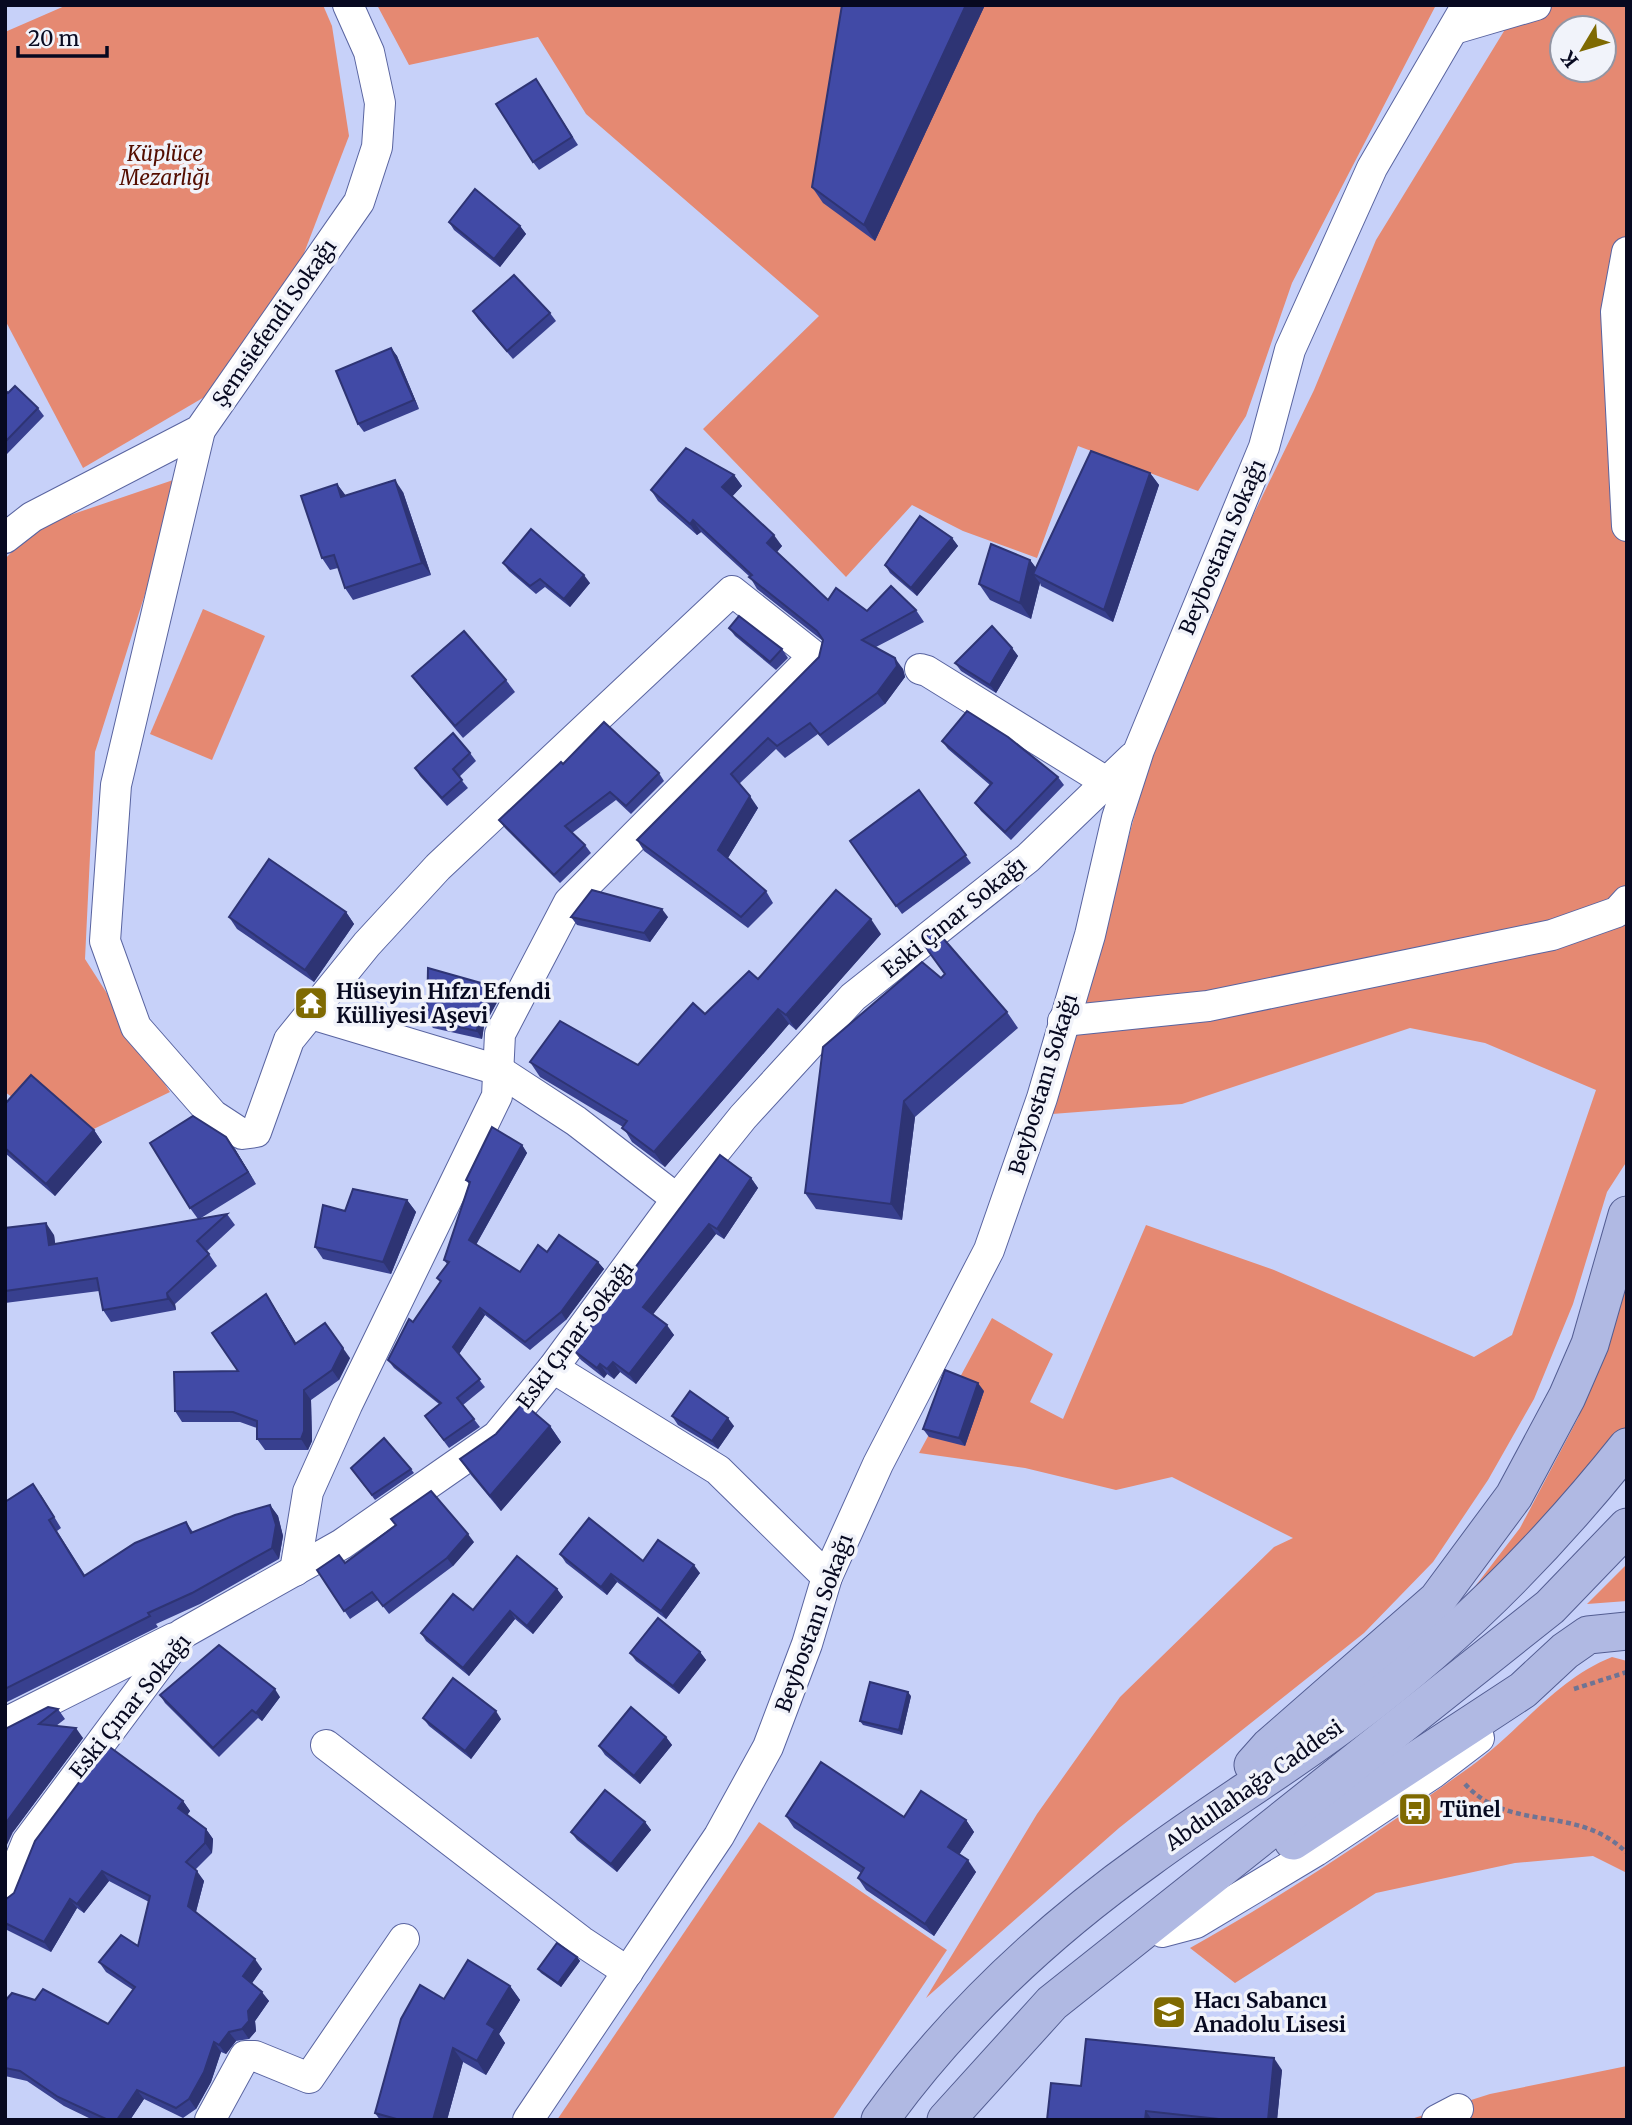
<svg xmlns="http://www.w3.org/2000/svg" width="1632" height="2125" font-family="Merriweather,serif">
<style>
.green{fill:#e58972;fill-rule:evenodd}
.lines{fill:none;stroke-linecap:round;stroke-linejoin:round}
.minor-casing{stroke:#5964a0;stroke-width:32}
.major-casing{stroke:#535d92;stroke-width:39}
.path{stroke:#6e7494;stroke-width:4.5;stroke-dasharray:5 3.5;stroke-linecap:butt}
.minor{stroke:#fff;stroke-width:30}
.major{stroke:#b0b9e3;stroke-width:37}
.wall{fill:#38408f}
.shaded-wall{fill:#2e3474}
.building{fill:#414aa6;stroke:#2e3474;stroke-width:2}
.labels{text-anchor:middle;dominant-baseline:central;stroke-width:7;stroke-linejoin:round;paint-order:stroke}
.park-label{font-size:21px;font-style:italic;fill:#540d00;stroke:#f1f3fa}
.street-label{font-size:21px;fill:#070920;stroke:#f1f3fa}
.poi-label{font-size:21px;font-weight:bold;fill:#070920;stroke:#f1f3fa;text-anchor:start}
</style>
<rect width="100%" height="100%" fill="#c7d1f9"/>
<g class="green">
<path d="M67,5H323L332,26L349,136L296,274L213,392L83,468L5,320V32Z"/>
<path d="M377,5H1436L1292,283L1246,416L1198,491L1078,446L1037,558L963,531L912,505L846,577L703,429L819,316L586,114L538,37L409,65Z"/>
<path d="M1520,5H1627V1161L1607,1192L1573,1304L1534,1399L1488,1480L1433,1562L1364,1633L1119,1828L926,1998L1037,1814L1120,1697L1274,1547L1293,1538L1172,1477L1116,1490L1025,1468L919,1453L992,1318L1053,1354L1030,1402L1063,1419L1146,1225L1274,1270L1474,1357L1512,1335L1596,1090L1485,1043L1410,1028L1182,1104L1052,1114L1171,684L1314,390L1376,240ZM1562,28H1604V70H1562Z"/>
<path d="M182,477L95,752L85,959L170,1092L71,1140L5,1092V559L35,527Z"/>
<path d="M203,609L265,636L212,760L150,734Z"/>
<path d="M1627,1279V1432L1447,1623L1520,1528L1578,1418Z"/>
<path d="M1627,1564V1601L1587,1604Z"/>
<path d="M1612,1657L1627,1661V1873L1593,1856L1515,1863L1376,1893L1235,1983L1190,1948C1287,1894 1380,1831 1470,1767C1519,1732 1556,1679 1612,1657Z"/>
<path d="M759,1822L947,1950L832,2120H557Z"/>
<path d="M1627,2066V2120H1408L1490,2094Z"/>
</g>
<g class="lines">
<g class="minor-casing">
<g id="minor">
<path d="M1454,29L1536,5"/>
<path d="M1627,252L1616,312L1627,526"/>
<path d="M200,430L116,785L105,941L136,1027L213,1115L242,1134L256,1132L289,1040L367,944L438,867L732,591L814,656L569,902L500,1034L497,1096L347,1405L308,1492L295,1571"/>
<path d="M5,538L32,517L200,430L359,202L377,147L380,103L369,52L348,5"/>
<path d="M920,669L927,671L1108,783"/>
<path d="M311,1014L498,1070L576,1121L677,1199"/>
<path d="M1063,1021L1208,1006L1552,935L1617,912L1627,901"/>
<path d="M553,1368L718,1470L827,1577"/>
<path d="M5,1723L174,1638"/>
<path d="M326,1745L581,1941L628,1972"/>
<path d="M5,1896L27,1842L182,1634L342,1544L497,1436L553,1368L677,1199L743,1117L853,997L1028,858L1132,758"/>
<path d="M1162,1932L1196,1923L1316,1851L1432,1774L1479,1738"/>
<path d="M210,2120L245,2056H255L309,2078L404,1939"/>
<path d="M528,2120L719,1836L768,1747L807,1644L827,1577L878,1464L989,1250L1042,1098L1090,935L1117,818L1139,750L1264,447L1290,350L1372,168L1467,5"/>
<path d="M1437,2120L1458,2109"/>
</g>
</g>
<g class="major-casing">
<g id="major">
<path d="M1253,1765L1269,1747L1437,1600L1514,1496L1567,1397L1590,1344L1627,1215"/>
<path d="M1293,1841L1523,1690L1565,1651L1588,1635L1627,1631"/>
<path d="M880,2120C953,2019 1047,1931 1148,1859C1213,1811 1283,1769 1348,1720C1453,1642 1545,1550 1627,1447"/>
<path d="M946,2120L1052,2003L1550,1607L1627,1527"/>
</g>
</g>
<g class="path">
<path d="M1574,1689L1627,1672"/>
<path d="M1465,1784C1510,1834 1577,1803 1627,1853"/>
</g>
<use href="#minor" class="minor"/>
<use href="#major" class="major"/>
</g>
<g class="wall">
<path d="M842,5H985L875,241L823,203L812,187Z"/>
<path d="M541,87L578,145L539,170L533,162Z"/>
<path d="M449,222L520,226L526,234L500,267L454,230Z"/>
<path d="M473,311L550,313L556,321L513,359L478,319Z"/>
<path d="M391,348L397,356L419,409L364,432L358,424Z"/>
<path d="M5,390L8,393L38,408L44,416L7,454L5,452Z"/>
<path d="M1150,473L1159,485L1113,622L1041,586L1040,583L1031,619L990,600L979,584L1030,560L1036,568Z"/>
<path d="M734,475L742,486L732,496L782,546L777,552L828,600L867,611L916,610L924,622L876,647L903,669L905,677L885,704L828,746L818,734L785,758L776,749L739,784L758,808L728,858L766,891L773,903L748,928L644,851L637,840L819,657L823,641L757,589L750,577L701,532L697,535L658,501L651,490Z"/>
<path d="M337,484L346,496L403,492L431,575L353,600L345,588L338,568L330,570L322,558Z"/>
<path d="M952,538L958,546L917,596L890,573L885,565Z"/>
<path d="M503,563L590,583L570,607L545,587L536,594L509,571Z"/>
<path d="M729,628L782,649L788,658L776,670L735,636Z"/>
<path d="M1012,648L1018,656L996,693L961,671L955,663Z"/>
<path d="M412,676L506,680L515,692L463,738L421,688Z"/>
<path d="M942,741L1058,777L1064,785L1011,840L981,811L975,803L990,785L948,749Z"/>
<path d="M470,753L476,761L459,777L468,788L447,806L420,776L415,768Z"/>
<path d="M563,764L659,773L664,781L631,814L616,800L572,833L585,845L591,853L560,883L505,828L499,820Z"/>
<path d="M919,790L971,863L902,914L850,841Z"/>
<path d="M346,912L354,924L314,982L237,929L229,917Z"/>
<path d="M571,917H668L650,942L577,925Z"/>
<path d="M881,934L796,1030L789,1024L665,1167L632,1142L623,1127L540,1077L530,1062L638,1065L705,1014L758,979Z"/>
<path d="M941,978L1007,1012L1018,1028L915,1117L902,1220L816,1209L805,1193Z"/>
<path d="M495,987L501,995L484,1026L482,1039L433,1028L427,1020Z"/>
<path d="M5,1104L94,1130L102,1142L55,1196L5,1153Z"/>
<path d="M522,1145L527,1153L476,1245L520,1272L547,1252L598,1262L604,1269L566,1320L530,1350L485,1315L459,1354L485,1387L463,1405L480,1427L449,1448L425,1416L439,1404L394,1368L388,1360L440,1282L437,1278L447,1264L444,1260L469,1184L466,1180Z"/>
<path d="M235,1149L256,1184L201,1218L227,1214L235,1225L207,1251L217,1266L175,1304L176,1310L111,1322L103,1310L99,1291L5,1303V1228L54,1235L55,1244L198,1219L190,1208Z"/>
<path d="M751,1178L758,1188L724,1239L716,1234L653,1314L674,1335L636,1384L620,1372L614,1379L607,1374L604,1378L581,1360L573,1350Z"/>
<path d="M407,1200L416,1212L391,1274L323,1259L315,1247L345,1211Z"/>
<path d="M266,1294L296,1343L350,1358L339,1380L311,1400L312,1441L308,1450H265L257,1439V1428L240,1422H182L175,1411L238,1371Z"/>
<path d="M984,1391L965,1446L929,1437L923,1429Z"/>
<path d="M672,1416L734,1426L718,1449L678,1425Z"/>
<path d="M550,1426L561,1442L501,1511L471,1475L460,1459Z"/>
<path d="M351,1468L411,1469L414,1473L375,1500Z"/>
<path d="M41,1495L61,1528L57,1531L85,1575L186,1522L193,1532L270,1505L278,1516L283,1536L279,1559L200,1604L156,1624L158,1627L5,1703V1502Z"/>
<path d="M474,1542L453,1566L389,1614L378,1600L350,1619L317,1570L345,1563Z"/>
<path d="M560,1554L700,1573L666,1619L617,1582L607,1595L566,1563Z"/>
<path d="M557,1589L563,1597L533,1634L515,1619L469,1676L426,1641L421,1633L473,1610Z"/>
<path d="M700,1652L706,1660L679,1694L636,1661L630,1653Z"/>
<path d="M160,1695L280,1697L262,1721L258,1718L219,1757L165,1703Z"/>
<path d="M911,1696L902,1735L863,1725L860,1721Z"/>
<path d="M58,1709L65,1719L56,1726L83,1738L13,1832L5,1729Z"/>
<path d="M423,1718L501,1719L471,1759L429,1726Z"/>
<path d="M666,1737L672,1745L640,1784L605,1755L599,1746Z"/>
<path d="M183,1801L190,1811L187,1815L206,1829L213,1839L212,1853L195,1870L204,1881L196,1912L262,1969L252,1983L269,2001L255,2021L256,2031L249,2039L236,2041L226,2054L221,2052L211,2082L196,2109L183,2118L144,2099L130,2120H93L64,2106L27,2081L5,2076V2001L108,2024L133,1990L106,1972L99,1962L138,1946L149,1902L109,1881L84,1913L77,1908L51,1952L5,1929V1900Z"/>
<path d="M786,1816L904,1817L966,1820L974,1832L959,1855L976,1872L934,1936L866,1890L858,1878L861,1873L794,1828Z"/>
<path d="M645,1822L651,1830L617,1872L577,1840L571,1832Z"/>
<path d="M577,1957L580,1961L561,1987L541,1973L538,1969Z"/>
<path d="M510,1986L520,2000L499,2034L505,2043L486,2075L463,2062L447,2120H380L375,2113L444,1999Z"/>
<path d="M1282,2070L1277,2120H1047L1081,2086Z"/>
</g>
<g class="shaded-wall">
<path d="M966,5H985L875,241L864,225Z"/>
<path d="M520,226L526,234L500,267L494,259Z"/>
<path d="M391,348L397,356L419,409L414,400Z"/>
<path d="M1150,473L1159,485L1113,622L1104,610Z"/>
<path d="M734,475L742,486L730,499L722,487Z"/>
<path d="M395,480L403,492L431,575L422,563Z"/>
<path d="M337,484L346,496L341,497Z"/>
<path d="M693,520L701,532L697,535L690,524Z"/>
<path d="M774,535L782,546L775,554L767,543Z"/>
<path d="M952,538L958,546L917,596L911,588Z"/>
<path d="M1030,560L1042,576L1033,574L1040,583L1031,619L1020,603Z"/>
<path d="M584,575L590,583L570,607L564,599Z"/>
<path d="M1012,648L1018,656L996,693L990,685Z"/>
<path d="M895,658L903,669L905,677L885,704L877,693Z"/>
<path d="M750,796L758,808L726,861L718,850Z"/>
<path d="M662,909L668,917L650,942L644,933Z"/>
<path d="M346,912L354,924L314,982L305,970Z"/>
<path d="M871,919L881,934L796,1030L786,1015Z"/>
<path d="M495,987L501,995L484,1026L482,1039L477,1031L479,1018Z"/>
<path d="M778,1009L789,1024L665,1167L654,1152Z"/>
<path d="M904,1101L915,1117L902,1220L891,1204Z"/>
<path d="M94,1130L102,1142L55,1196L46,1184Z"/>
<path d="M226,1137L235,1149L256,1184L248,1172Z"/>
<path d="M522,1145L527,1153L474,1248L469,1240Z"/>
<path d="M751,1178L758,1188L724,1239L717,1229Z"/>
<path d="M407,1200L416,1212L391,1274L383,1262Z"/>
<path d="M46,1223L54,1235L57,1256L49,1245Z"/>
<path d="M709,1224L716,1234L651,1317L643,1307Z"/>
<path d="M598,1262L604,1269L566,1320L561,1312Z"/>
<path d="M167,1293L175,1304L176,1310L168,1299Z"/>
<path d="M266,1294L273,1305L303,1354L295,1344Z"/>
<path d="M480,1308L485,1315L459,1354L453,1347Z"/>
<path d="M667,1325L674,1335L636,1384L629,1374Z"/>
<path d="M343,1348L350,1358L339,1380L332,1370Z"/>
<path d="M613,1362L620,1372L614,1379L607,1369Z"/>
<path d="M600,1364L607,1374L604,1378L597,1368Z"/>
<path d="M978,1383L984,1391L965,1446L959,1438Z"/>
<path d="M304,1390L311,1400L312,1441L308,1450L301,1439Z"/>
<path d="M728,1418L734,1426L718,1449L712,1441Z"/>
<path d="M550,1426L561,1442L501,1511L490,1496Z"/>
<path d="M270,1505L278,1516L283,1536L279,1559L272,1548Z"/>
<path d="M468,1534L474,1542L453,1566L447,1558Z"/>
<path d="M694,1565L700,1573L666,1619L661,1611Z"/>
<path d="M611,1574L617,1582L607,1595L601,1587Z"/>
<path d="M557,1589L563,1597L533,1634L527,1626Z"/>
<path d="M510,1611L515,1619L469,1676L463,1668Z"/>
<path d="M700,1652L706,1660L679,1694L673,1686Z"/>
<path d="M275,1689L280,1697L262,1721L256,1713Z"/>
<path d="M908,1692L911,1696L902,1735L899,1730Z"/>
<path d="M496,1711L501,1719L471,1759L465,1751Z"/>
<path d="M76,1728L83,1738L13,1832L5,1849V1824Z"/>
<path d="M666,1737L672,1745L640,1784L634,1776Z"/>
<path d="M183,1801L190,1811L185,1818L178,1808Z"/>
<path d="M966,1820L974,1832L956,1859L948,1847Z"/>
<path d="M645,1822L651,1830L617,1872L611,1864Z"/>
<path d="M206,1829L213,1839L212,1853L205,1843Z"/>
<path d="M968,1860L976,1872L934,1936L925,1924Z"/>
<path d="M102,1871L109,1881L84,1913L77,1904Z"/>
<path d="M197,1871L204,1881L195,1915L188,1906Z"/>
<path d="M70,1899L77,1908L51,1952L44,1942Z"/>
<path d="M577,1957L580,1961L561,1987L558,1983Z"/>
<path d="M255,1959L262,1969L250,1986L243,1976Z"/>
<path d="M510,1986L520,2000L499,2034L505,2043L486,2075L477,2061L487,2024Z"/>
<path d="M262,1992L269,2001L255,2021L256,2031L249,2039L242,2029L248,2011Z"/>
<path d="M229,2032L236,2041L226,2054L219,2045Z"/>
<path d="M214,2042L221,2052L211,2082L196,2109L189,2099Z"/>
<path d="M453,2048L463,2062L447,2120H433Z"/>
<path d="M1274,2058L1282,2070L1277,2120H1268Z"/>
<path d="M137,2090L144,2099L130,2120H117Z"/>
<path d="M1146,2111L1152,2120H1145Z"/>
</g>
<g class="building">
<path d="M842,5H966L864,225L812,187Z"/>
<path d="M536,79L572,137L533,162L496,104Z"/>
<path d="M475,189L520,226L494,259L449,222Z"/>
<path d="M514,275L550,313L507,351L473,311Z"/>
<path d="M391,348L414,400L358,424L336,371Z"/>
<path d="M15,386L38,408L5,442V390L8,393Z"/>
<path d="M686,448L734,475L722,487L774,535L767,543L828,600L836,588L867,611L891,586L916,610L862,640L895,658L897,666L877,693L820,735L810,723L777,746L768,738L731,774L750,796L718,850L766,891L741,917L637,840L819,657L823,640L817,631L749,577L752,575L693,520L690,524L651,490Z"/>
<path d="M1091,451L1150,473L1104,610L1033,574Z"/>
<path d="M395,480L422,563L345,588L334,555L322,558L301,496L337,484L341,497Z"/>
<path d="M920,516L952,538L911,588L885,565Z"/>
<path d="M531,529L584,575L564,599L540,579L530,586L503,563Z"/>
<path d="M991,544L1030,560L1020,603L979,584Z"/>
<path d="M739,616L782,649L770,662L729,628Z"/>
<path d="M992,626L1012,648L990,685L955,663Z"/>
<path d="M464,631L506,680L455,726L412,676Z"/>
<path d="M967,711L1008,737L1058,777L1005,832L975,803L992,783L942,741Z"/>
<path d="M604,722L659,773L626,806L610,792L565,826L585,845L554,875L499,820L561,762L563,764Z"/>
<path d="M453,733L470,753L453,769L462,780L442,798L415,768Z"/>
<path d="M919,790L966,855L896,906L850,841Z"/>
<path d="M269,859L346,912L305,970L229,917Z"/>
<path d="M592,890L662,909L644,933L571,917Z"/>
<path d="M836,890L871,919L786,1015L778,1009L654,1152L622,1128L627,1121L530,1062L560,1021L638,1065L693,1003L705,1014L749,971L758,979Z"/>
<path d="M935,929L1007,1012L904,1101L891,1204L805,1193L823,1047L922,962L941,978L945,974L921,941Z"/>
<path d="M428,968L495,987L479,1018L477,1031L427,1020Z"/>
<path d="M31,1075L94,1130L46,1184L5,1148V1104Z"/>
<path d="M193,1116L226,1137L248,1172L190,1208L150,1143Z"/>
<path d="M492,1127L522,1145L469,1240L520,1272L538,1245L547,1252L559,1235L598,1262L561,1312L525,1342L480,1308L453,1347L480,1379L457,1398L474,1419L444,1440L425,1416L441,1403L388,1360L409,1319L413,1322L441,1281L437,1278L449,1262L444,1260L470,1182L466,1180Z"/>
<path d="M720,1155L751,1178L717,1229L709,1224L643,1307L667,1325L629,1374L613,1362L607,1369L600,1364L597,1368L573,1350Z"/>
<path d="M353,1189L407,1200L383,1262L315,1247L323,1205L345,1211Z"/>
<path d="M227,1214L197,1241L209,1254L167,1293L168,1299L103,1310L97,1278L5,1291V1228L46,1223L49,1245Z"/>
<path d="M266,1294L295,1344L325,1323L343,1348L332,1370L304,1390V1431L301,1439H257V1421L233,1412L175,1411L174,1372L238,1371L212,1333Z"/>
<path d="M945,1370L978,1383L959,1438L923,1429Z"/>
<path d="M690,1391L728,1418L712,1441L672,1416Z"/>
<path d="M523,1403L550,1426L490,1496L460,1459L496,1434Z"/>
<path d="M384,1438L411,1469L372,1495L351,1468Z"/>
<path d="M33,1484L54,1517L49,1520L84,1576L135,1543L186,1522L191,1533L235,1515L270,1505L276,1525L272,1548L192,1593L148,1613L150,1616L5,1689V1502Z"/>
<path d="M431,1491L468,1534L447,1558L383,1606L372,1592L344,1611L317,1570L339,1555L345,1563L396,1525L391,1519Z"/>
<path d="M589,1518L643,1561L658,1540L694,1565L661,1611L611,1574L601,1587L560,1554Z"/>
<path d="M517,1556L557,1589L527,1626L510,1611L463,1668L421,1633L453,1594L473,1610Z"/>
<path d="M658,1618L700,1652L673,1686L630,1653Z"/>
<path d="M219,1645L275,1689L256,1713L252,1710L213,1748L160,1695Z"/>
<path d="M453,1678L496,1711L465,1751L423,1718Z"/>
<path d="M870,1682L908,1692L899,1730L860,1721Z"/>
<path d="M48,1707L58,1709L39,1724L76,1728L5,1824V1729Z"/>
<path d="M631,1707L666,1737L634,1776L599,1746Z"/>
<path d="M107,1745L183,1801L178,1808L206,1829L205,1843L186,1862L197,1871L188,1906L255,1959L243,1976L262,1992L248,2011L249,2021L242,2029L229,2032L219,2045L214,2042L204,2072L189,2099L176,2108L137,2090L117,2120H108L58,2097L20,2071L5,2068V2001L12,1993L35,2000L43,1989L108,2024L135,1987L99,1962L121,1935L138,1946L150,1896L102,1871L77,1904L70,1899L44,1942L5,1923V1900L14,1893L35,1841Z"/>
<path d="M821,1762L904,1817L921,1791L966,1820L948,1847L968,1860L925,1924L858,1878L864,1868L786,1816Z"/>
<path d="M605,1790L645,1822L611,1864L571,1832Z"/>
<path d="M557,1943L577,1957L558,1983L538,1969Z"/>
<path d="M468,1960L510,1986L487,2024L495,2029L477,2061L453,2048L433,2120H400L375,2113L401,2019L420,1985L444,1999Z"/>
<path d="M1086,2039L1274,2058L1268,2120H1228L1146,2111L1145,2120H1047L1051,2083L1081,2086Z"/>
</g>
<defs>
<g id="temple-square" transform="scale(1.75)"><rect x="-9" y="-9" width="18" height="18" rx="4" fill="#7f6a02" stroke="#f1f3fa"/><path d="M0-6L5-2H3V0L6.5 2.5H4V6H1.5V3h-3V6H-4V2.5H-6.5L-3 0V-2H-5Z" fill="#fff"/></g>
<g id="bus-square" transform="scale(1.75)"><rect x="-9" y="-9" width="18" height="18" rx="4" fill="#7f6a02" stroke="#f1f3fa"/><path d="M-5-6H5V4H4V6H2V4H-2V6H-4V4H-5ZM-3.5-4V0h7V-4ZM-3.5 1.2v1.5H-2V1.2ZM2 1.2v1.5H3.5V1.2Z" fill="#fff"/></g>
<g id="school-square" transform="scale(1.75)"><rect x="-9" y="-9" width="18" height="18" rx="4" fill="#7f6a02" stroke="#f1f3fa"/><path d="M0-5L7-2L0 1L-7-2ZM-4 1L0 2.5L4 1V4Q0 6-4 4Z" fill="#fff"/></g>
</defs>
<g fill-rule="evenodd">
<use href="#temple-square" x="311" y="1003"/>
<use href="#bus-square" x="1415" y="1809"/>
<use href="#school-square" x="1169" y="2012"/>
</g>
<g class="labels">
<g class="park-label">
<text x="165" y="153">Küplüce<tspan x="165" dy="24">Mezarlığı</tspan></text>
</g>
<g class="street-label">
<text transform="translate(274 323) rotate(-55)">Şemsiefendi Sokağı</text>
<text transform="translate(1222 547) rotate(-67)">Beybostanı Sokağı</text>
<text transform="translate(954 917) rotate(-39)">Eski Çınar Sokağı</text>
<text transform="translate(1043 1084) rotate(-73)">Beybostanı Sokağı</text>
<text transform="translate(575 1335) rotate(-53)">Eski Çınar Sokağı</text>
<text transform="translate(814 1623) rotate(-70)">Beybostanı Sokağı</text>
<text transform="translate(130 1706) rotate(-51)">Eski Çınar Sokağı</text>
<text transform="translate(1254 1785) rotate(-35)">Abdullahağa Caddesi</text>
</g>
<g class="poi-label">
<text x="336" y="991">Hüseyin Hıfzı Efendi<tspan x="336" dy="24">Külliyesi Aşevi</tspan></text>
<text x="1440" y="1809">Tünel</text>
<text x="1194" y="2000">Hacı Sabancı<tspan x="1194" dy="24">Anadolu Lisesi</tspan></text>
</g>
</g>
<rect width="1632" height="2125" fill="none" stroke="#070920" stroke-width="14"/>
<g transform="translate(1583 49) rotate(232)"><circle r="33" fill="#f1f3fa" stroke="#9395a3" stroke-width="2"/>
<path d="M0-5L12 26L0 18L-12 26Z" fill="#7f6a02"/>
<text y="-10" font-size="19" font-weight="bold" text-anchor="middle" fill="#070920">K</text>
</g>
<path d="M18 46v10h89v-10" fill="none" stroke="#070920" stroke-width="3.5"/>
<text x="28" y="46" font-size="21" fill="#070920" stroke="#f1f3fa" stroke-width="5" paint-order="stroke">20 m</text>
</svg>
